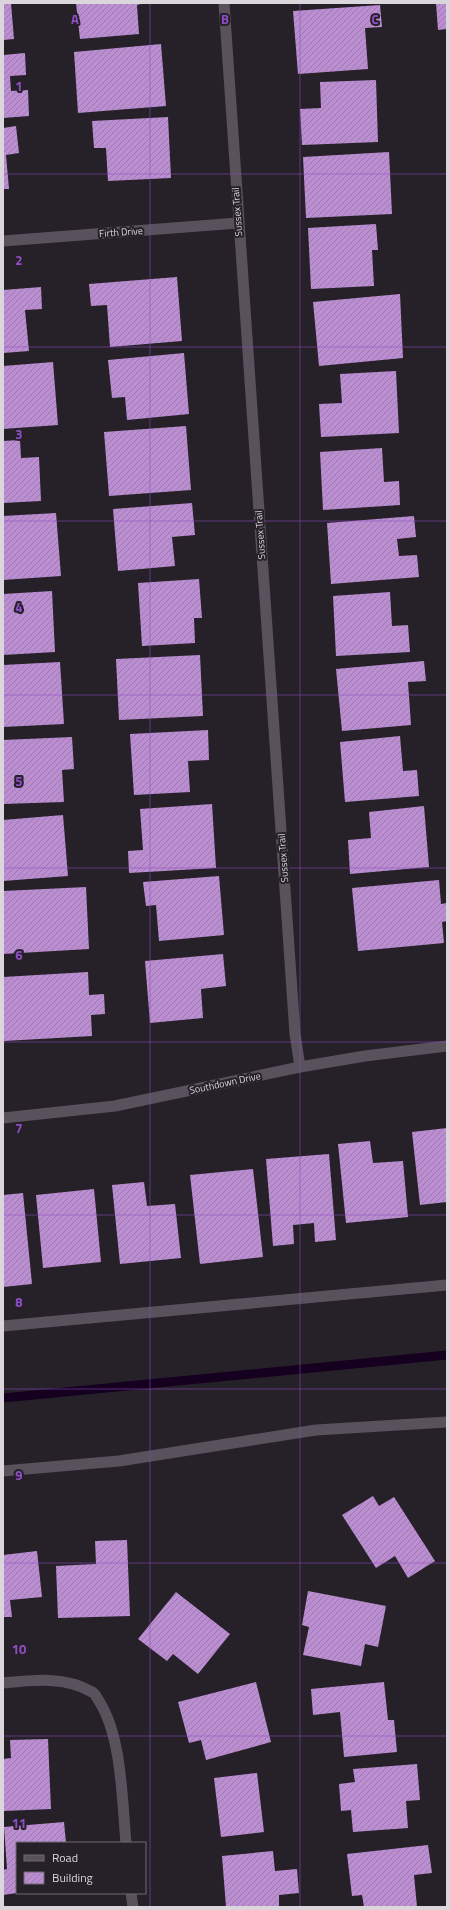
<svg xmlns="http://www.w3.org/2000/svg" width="450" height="1910" font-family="'Titillium Web',sans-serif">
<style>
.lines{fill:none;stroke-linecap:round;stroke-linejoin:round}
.stream{stroke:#150020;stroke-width:9}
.building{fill:url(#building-hatch)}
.service{stroke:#59525c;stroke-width:11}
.minor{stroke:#59525c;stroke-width:11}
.grid{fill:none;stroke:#8e4ec5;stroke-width:1;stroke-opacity:0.55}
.labels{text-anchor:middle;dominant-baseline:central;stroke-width:4;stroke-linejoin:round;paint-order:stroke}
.street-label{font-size:10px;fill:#dad6dc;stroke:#262029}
.grid-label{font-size:13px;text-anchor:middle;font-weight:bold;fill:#8e4ec5;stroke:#262029;stroke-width:4;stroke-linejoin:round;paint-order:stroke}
</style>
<defs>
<pattern id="building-hatch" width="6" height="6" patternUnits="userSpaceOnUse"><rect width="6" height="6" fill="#bb8ed1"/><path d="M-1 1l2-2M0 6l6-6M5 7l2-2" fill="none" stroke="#9c7aad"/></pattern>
</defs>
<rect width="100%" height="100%" fill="#262029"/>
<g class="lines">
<path class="stream" d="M3,1398L447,1355"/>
</g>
<g class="building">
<path d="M3,3H11L14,39L3,40Z"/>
<path d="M76,3H145L137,5L139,34L80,39Z"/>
<path d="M436,3H447V29L438,30Z"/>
<path d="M380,5L382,27L365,28L368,69L298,74L293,11Z"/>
<path d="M161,44L166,106L78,113L74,52Z"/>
<path d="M25,53L26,75L10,76L11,91L28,90L29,116L3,118V55Z"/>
<path d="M376,80L378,142L302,145L300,109L321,108L320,82Z"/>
<path d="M168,117L171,178L108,181L106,148H94L92,121Z"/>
<path d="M16,126L19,153L6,155L9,189H3V128Z"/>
<path d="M389,152L392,214L306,218L303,157Z"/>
<path d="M376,224L378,250H372L374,286L311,289L308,228Z"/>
<path d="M177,277L182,341L110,347L107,305L91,306L89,284Z"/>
<path d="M41,287L42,309L25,310L29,351L3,353V290Z"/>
<path d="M400,294L403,358L319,366L313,302Z"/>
<path d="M184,353L189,414L127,420L125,397L112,398L108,360Z"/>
<path d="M53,362L58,425L3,429V366Z"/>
<path d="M396,371L399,433L321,437L319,404L342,403L340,374Z"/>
<path d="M186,426L191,490L109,496L104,432Z"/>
<path d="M20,440L21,458L39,457L41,501L3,503V441Z"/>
<path d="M382,448L384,482L399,481L400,505L323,510L320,452Z"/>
<path d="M192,503L195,535L172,537L175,566L118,571L113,509Z"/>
<path d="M56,513L61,576L3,580V516Z"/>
<path d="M414,516L416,537L397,539L399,556L417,555L419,577L331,584L327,523Z"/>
<path d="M199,579L202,618H194L195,643L142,646L138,583Z"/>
<path d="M52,591L55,652L3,655V594Z"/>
<path d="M390,592L392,626L408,625L410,652L336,656L333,596Z"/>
<path d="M200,655L203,716L119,720L116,659Z"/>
<path d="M424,661L426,681L408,682L411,725L342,731L336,669Z"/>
<path d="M60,662L64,724L3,727V665Z"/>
<path d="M208,730L209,760L188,761L190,792L134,795L130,734Z"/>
<path d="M400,736L403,771L417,770L419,796L345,802L340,742Z"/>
<path d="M72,737L74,769L62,770L64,802L3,804V740Z"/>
<path d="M212,804L216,868L129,873L128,851L143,850L140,809Z"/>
<path d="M424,806L429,867L350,874L348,840L371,838L369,812Z"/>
<path d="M63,815L68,876L3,881V820Z"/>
<path d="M219,876L224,935L159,941L156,905L146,906L143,882Z"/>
<path d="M439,880L441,904L447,903V921L442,922L444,943L358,951L352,888Z"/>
<path d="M86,887L89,949L3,954V891Z"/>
<path d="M223,954L226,986L201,989L203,1018L150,1023L145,961Z"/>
<path d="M88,972L89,995L104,994L105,1014L91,1015L92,1036L4,1041L3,977Z"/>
<path d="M447,1128V1202L420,1205L412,1132Z"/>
<path d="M370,1141L373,1163L403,1161L408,1217L346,1223L338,1144Z"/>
<path d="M329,1154L336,1240L315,1242L314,1223L293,1225L294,1244L273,1246L266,1159Z"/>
<path d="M253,1169L263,1257L200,1264L190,1175Z"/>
<path d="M144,1182L147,1206L175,1204L181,1258L120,1264L112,1185Z"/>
<path d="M94,1189L101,1262L43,1268L36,1195Z"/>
<path d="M23,1193L32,1284L3,1287V1195Z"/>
<path d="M373,1496L379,1506L394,1497L435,1561L408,1578L395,1556L376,1568L342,1515Z"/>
<path d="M127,1540L130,1616L58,1618L56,1566L96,1564L95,1541Z"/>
<path d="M37,1551L42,1597L10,1600L12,1617H3V1555Z"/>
<path d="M308,1591L386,1606L378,1647L365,1644L361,1666L303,1655L309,1627L302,1625Z"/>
<path d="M176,1592L230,1634L198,1674L173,1654L167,1661L138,1639Z"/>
<path d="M256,1682L271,1742L206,1760L201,1740L189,1743L178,1702Z"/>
<path d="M384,1682L388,1720H394L397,1752L344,1757L340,1712L313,1715L311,1689Z"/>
<path d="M48,1739L51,1809L3,1811V1759L11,1758L10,1740Z"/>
<path d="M417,1764L420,1800L406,1801L408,1828L353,1832L351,1810L341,1811L339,1784L355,1782L353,1769Z"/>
<path d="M257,1773L264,1832L221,1837L214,1778Z"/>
<path d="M64,1822L66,1843H17V1893L3,1895V1870L7,1869L4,1827Z"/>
<path d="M428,1845L432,1873L414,1875L417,1907H364L362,1895L352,1896L347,1854Z"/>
<path d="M273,1851L275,1871L297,1869L299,1893L279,1895V1907H226L222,1856Z"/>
</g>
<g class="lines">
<g class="service">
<path d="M3,1326L447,1285"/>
<path d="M3,1471L119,1461L316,1430L447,1422"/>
</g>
<g class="minor">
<path d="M224,3L295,1034L300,1067"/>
<path d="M3,241L238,223"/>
<path d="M3,1118L115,1106L300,1067L365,1056L447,1046"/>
<path d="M3,1683C32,1680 66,1676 92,1692C95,1693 97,1698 99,1701C122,1737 122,1800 126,1843"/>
<path d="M131,1893L133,1907"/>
</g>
</g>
<path class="grid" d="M150,3V1907M300,3V1907M3,174H447M3,347H447M3,521H447M3,695H447M3,868H447M3,1042H447M3,1215H447M3,1389H447M3,1563H447M3,1736H447"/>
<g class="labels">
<g class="street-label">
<text transform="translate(237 212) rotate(-94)">Sussex Trail</text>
<text transform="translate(121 232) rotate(-4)">Firth Drive</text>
<text transform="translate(260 535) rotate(-94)">Sussex Trail</text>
<text transform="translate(283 858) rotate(-94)">Sussex Trail</text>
<text transform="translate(225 1083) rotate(-12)">Southdown Drive</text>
</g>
</g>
<g class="grid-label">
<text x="75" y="24">A</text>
<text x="225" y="24">B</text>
<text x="375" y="24">C</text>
<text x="19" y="91">1</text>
<text x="19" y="265">2</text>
<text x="19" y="439">3</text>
<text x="19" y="612">4</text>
<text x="19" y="786">5</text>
<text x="19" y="960">6</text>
<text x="19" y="1133">7</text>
<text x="19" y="1307">8</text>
<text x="19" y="1480">9</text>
<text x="19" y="1654">10</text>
<text x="19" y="1828">11</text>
</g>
<rect width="450" height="1910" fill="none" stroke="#dad6dc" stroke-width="8"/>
<rect x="16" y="1842" width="130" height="52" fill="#262029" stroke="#6e6971"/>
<rect x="24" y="1855" width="20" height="6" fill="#59525c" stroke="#6e6971"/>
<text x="52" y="1862" font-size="12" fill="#dad6dc">Road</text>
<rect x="24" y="1872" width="20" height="12" fill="url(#building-hatch)" stroke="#6e6971"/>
<text x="52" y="1882" font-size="12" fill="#dad6dc">Building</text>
</svg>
